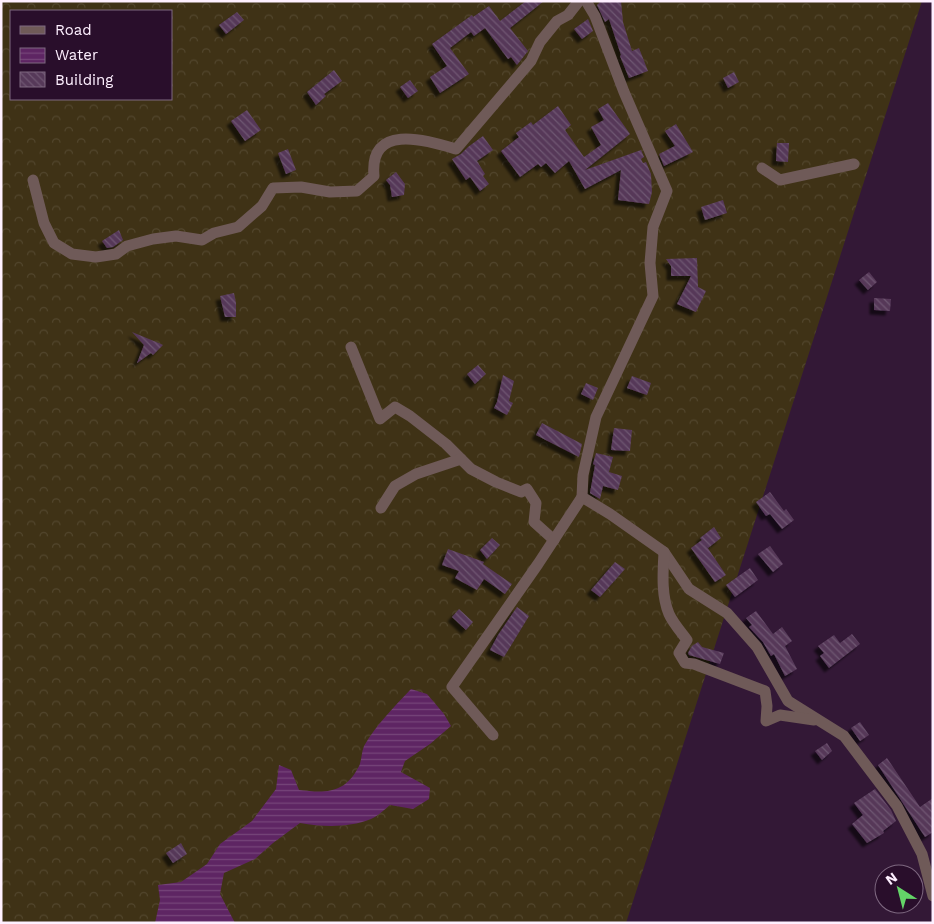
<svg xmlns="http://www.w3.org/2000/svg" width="934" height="924" font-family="'Work Sans',sans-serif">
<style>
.forest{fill:url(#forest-crowns);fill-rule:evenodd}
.water{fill:url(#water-rules)}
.building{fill:url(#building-back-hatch);filter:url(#shadow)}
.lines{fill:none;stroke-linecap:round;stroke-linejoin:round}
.street{stroke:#6f5a58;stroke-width:11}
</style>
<defs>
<pattern id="forest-crowns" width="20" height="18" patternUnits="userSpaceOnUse" patternTransform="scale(1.25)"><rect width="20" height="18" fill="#3f3216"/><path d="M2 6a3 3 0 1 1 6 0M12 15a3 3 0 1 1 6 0" fill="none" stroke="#52462d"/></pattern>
<pattern id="water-rules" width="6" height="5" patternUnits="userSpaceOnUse" patternTransform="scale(1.25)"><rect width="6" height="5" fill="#5e2563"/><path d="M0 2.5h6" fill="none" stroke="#76457a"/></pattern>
<pattern id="building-back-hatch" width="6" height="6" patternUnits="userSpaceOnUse" patternTransform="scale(1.25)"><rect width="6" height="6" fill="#563959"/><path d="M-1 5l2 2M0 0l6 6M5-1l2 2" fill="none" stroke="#6f5672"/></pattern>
<filter id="shadow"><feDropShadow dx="-4.5" dy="4.5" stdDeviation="1" flood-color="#0009"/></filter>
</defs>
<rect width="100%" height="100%" fill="#331836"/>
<path class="forest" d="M1,1H922L626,923H1ZM11,11H171V99H11Z"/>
<path class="water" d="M411,689L427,694L444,714L451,726L430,744L405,761L401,772L430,788L429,799L413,809L390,805C384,810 378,816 371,819C348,828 324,827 300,823L273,843L255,859L224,873L220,894L235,923H155L160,900L158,885L181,882L207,864L220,844L252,821L276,789L279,765L291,770L299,790C325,793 344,794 358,768C362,762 361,753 364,746C376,725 394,707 411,689Z"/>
<g class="building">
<path d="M526,1H544L510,28L528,51L517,65L511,57L508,59L485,28L474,36L471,32L450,48L469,74L440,93L430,77L447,66L432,44L472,15L473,17L489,6L500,21Z"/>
<path d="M601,1H621L623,22L632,51L639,48L648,71L629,78L620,56L621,55L609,19L605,22L597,5Z"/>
<path d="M237,12L244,20L226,34L219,25Z"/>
<path d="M588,19L593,31L582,39L574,29Z"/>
<path d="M334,70L342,81L324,94L326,96L316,105L307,92Z"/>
<path d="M734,72L739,82L728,88L723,78Z"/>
<path d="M410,80L418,91L408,98L400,87Z"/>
<path d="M608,103L630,134L585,170L641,150L644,157L641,159L643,163L646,162L651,174L652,192L649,204L618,200L621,170L585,189L569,161L555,173L546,163L541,167L538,164L520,177L501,151L519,137L516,133L531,122L533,125L558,106L571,125L565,130L584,157L601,145L591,127L604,120L598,109Z"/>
<path d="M247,110L261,130L245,141L231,121Z"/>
<path d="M676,124L693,152L664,166L659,154L675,146L665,131Z"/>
<path d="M483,136L493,150L477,161L485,174L483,176L489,184L480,191L470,177L466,180L452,159L461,154L468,147Z"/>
<path d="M777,143H789L788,162L776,161Z"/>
<path d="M288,149L296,170L286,174L278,153Z"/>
<path d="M396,172L405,184L404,195L392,197L390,185L386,180Z"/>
<path d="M723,200L727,213L705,220L701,207Z"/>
<path d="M119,230L123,240L113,247L107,248L102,241Z"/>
<path d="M697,258L698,287L706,291L696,312L677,304L691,276H671V266L666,259Z"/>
<path d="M869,272L877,282L868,290L859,280Z"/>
<path d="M234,293L236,303V317H225L220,296Z"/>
<path d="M874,298L891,299L890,311L874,310Z"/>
<path d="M132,332L161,344L163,345L153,355L151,353L137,363L144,345Z"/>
<path d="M478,365L486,374L475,384L467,374Z"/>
<path d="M503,375L514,381L509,401L513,403L507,415L494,408L497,402Z"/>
<path d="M632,376L651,383L647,395L627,388Z"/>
<path d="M586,383L598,388L593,400L581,394Z"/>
<path d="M542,423L582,444L579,457L536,435Z"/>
<path d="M614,428L632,430L630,451L611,450Z"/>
<path d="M596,453L613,457L609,472L622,476L618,490L603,486L600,499L590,493L595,465L593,464Z"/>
<path d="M770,492L784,511L786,509L794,520L782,529L770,514L766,516L756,502Z"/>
<path d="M714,527L721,538L708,548L705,544L726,575L715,582L691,548L702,540L700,538Z"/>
<path d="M492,538L500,545L487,559L480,550Z"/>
<path d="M770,546L783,564L773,572L758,554Z"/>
<path d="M448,549L484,562L483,564L512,584L505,594L484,579L477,590L455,578L459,571L442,565Z"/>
<path d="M615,562L625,569L600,597L591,590Z"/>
<path d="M750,568L758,580L735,597L726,585Z"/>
<path d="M517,607L529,616L504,657L490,650L498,635Z"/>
<path d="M459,609L473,622L466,630L452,617Z"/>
<path d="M756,611L773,634L782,627L792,641L785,646L797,669L785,676L774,654L771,656L763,642L749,627L752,625L746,618Z"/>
<path d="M852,634L860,644L829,668L820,656L824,653L818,646L834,635L840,643Z"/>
<path d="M698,642L702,647L724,653L720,664L689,655L688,653L692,646Z"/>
<path d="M860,722L869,735L860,741L851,728Z"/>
<path d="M827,743L832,751L822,760L815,751Z"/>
<path d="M887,758L920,807L933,798V832L925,837L878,765Z"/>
<path d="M875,789L891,810L896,821L883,831L884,833L867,843L852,824L863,815L854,803Z"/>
<path d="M181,843L187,854L173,863L166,853Z"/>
</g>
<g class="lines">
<g class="street">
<path d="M586,1L595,16L624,92L667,191L653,227L650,263L653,296L596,417L583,475L582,497L610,514L664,552L689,589L727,613L757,647L788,701L844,736L897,806L922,854L933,896"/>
<path d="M762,168L780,180L854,164"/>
<path d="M33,180L44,223L54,243L72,254L96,257L116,254L127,246L153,239L176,236L202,240L214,233L238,227L262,206L273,188L301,187L330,192L357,191L374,176C369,123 425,140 456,149L531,61L540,42L557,21L568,15L579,1"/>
<path d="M351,347L380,419L395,407L410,416L446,444L471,469L496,482L521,492L527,489L536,503L534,522L554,540"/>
<path d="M381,508L395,486L416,474L461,459"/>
<path d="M664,552C663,572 661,595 669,614C673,623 681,632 687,640L679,653L685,663L694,664L765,691L767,706L766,721L780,715L814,720"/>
<path d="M493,735L452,687L538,564L582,497"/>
</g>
</g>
<rect width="934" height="924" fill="none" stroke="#fef0ff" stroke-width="5"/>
<rect x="10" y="10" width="162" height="90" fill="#290e2b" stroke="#7e6880"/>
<rect x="20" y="26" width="25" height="8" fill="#6f5a58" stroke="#7e6880"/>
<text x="55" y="35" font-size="15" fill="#fef0ff">Road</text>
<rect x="20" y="48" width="25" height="15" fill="url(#water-rules)" stroke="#7e6880"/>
<text x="55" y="60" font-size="15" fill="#fef0ff">Water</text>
<rect x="20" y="72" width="25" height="15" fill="url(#building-back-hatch)" stroke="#7e6880"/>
<text x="55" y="85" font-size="15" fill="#fef0ff">Building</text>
<g transform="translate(899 889) rotate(324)"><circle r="24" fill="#290e2b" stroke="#7e6880"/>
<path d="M0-4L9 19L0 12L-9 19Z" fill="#64d468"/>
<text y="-8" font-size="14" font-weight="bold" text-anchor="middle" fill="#fef0ff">N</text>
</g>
</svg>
